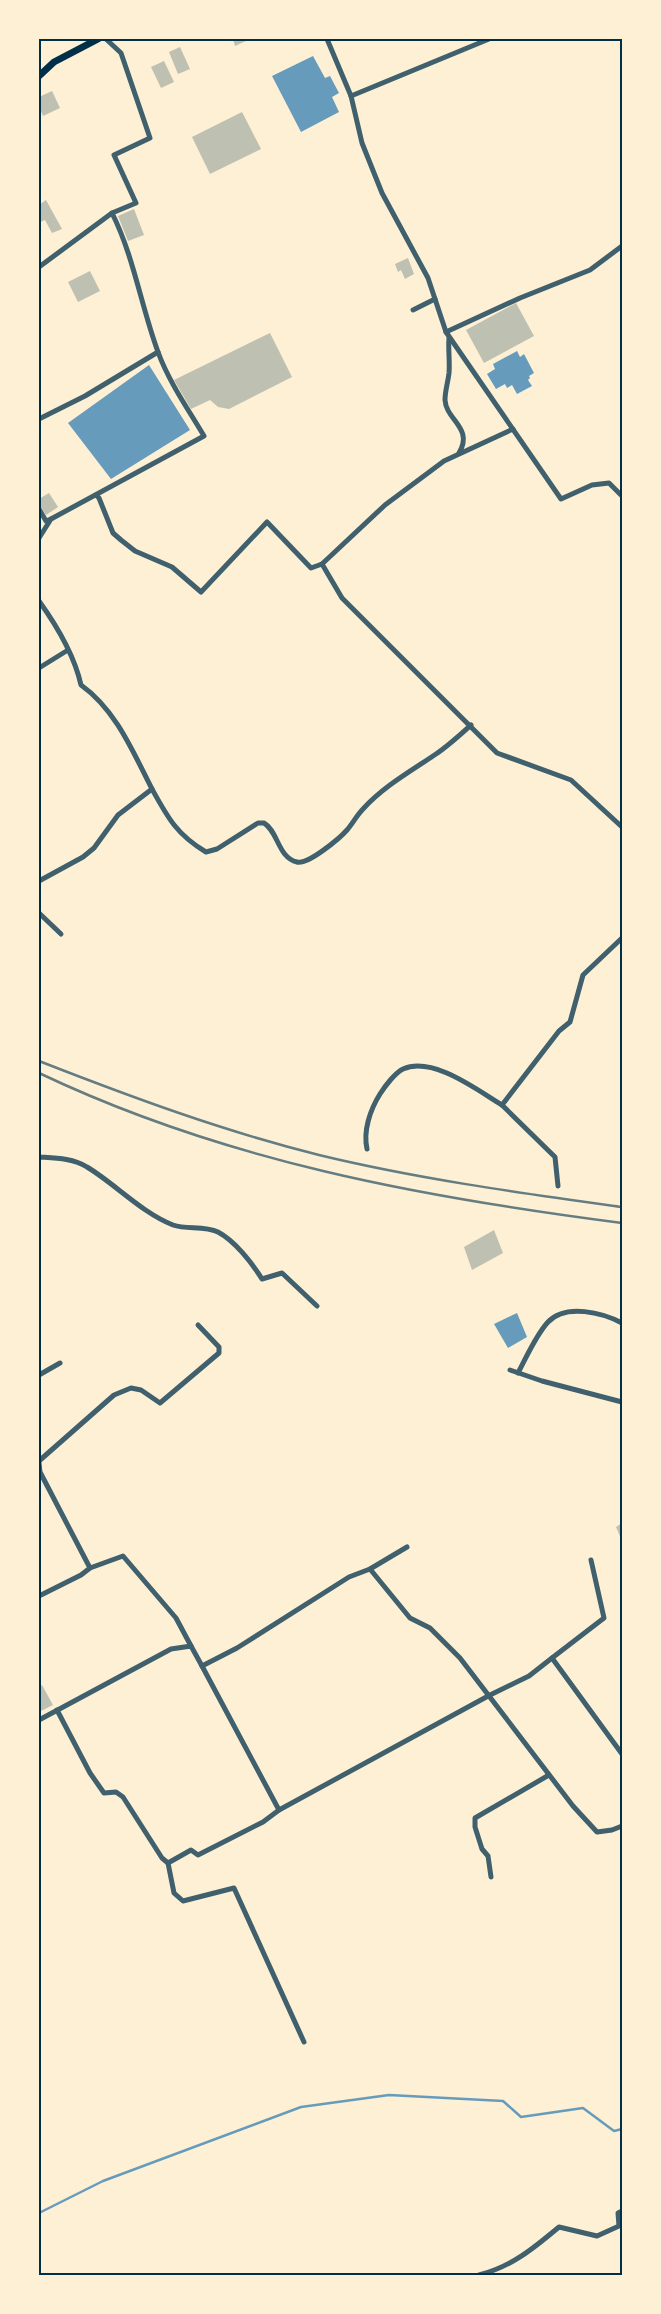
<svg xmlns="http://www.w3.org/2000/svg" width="661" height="2314" font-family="'Space Grotesk',sans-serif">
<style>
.water{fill:#669bbc}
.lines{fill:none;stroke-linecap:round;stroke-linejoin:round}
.stream{stroke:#669bbc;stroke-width:2.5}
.building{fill:#bec0b2}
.minor{stroke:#3f606c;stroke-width:5}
.secondary{stroke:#003049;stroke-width:7}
.rail{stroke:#657d81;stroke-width:2.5}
.neatline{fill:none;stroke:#003049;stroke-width:2}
</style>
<rect width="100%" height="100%" fill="#fdf0d5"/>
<g class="water">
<path d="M313,56L325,78L330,76L339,93L332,97L339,112L301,132L272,76Z"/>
<path d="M517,351L520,357L524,354L534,373L529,376L530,378L528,380L532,386L517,394L512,385L507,388L505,384L496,389L487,374L495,369L493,364Z"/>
<path d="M149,365L190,430L111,479L68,423Z"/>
<path d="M517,1313L527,1337L508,1348L494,1324Z"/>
</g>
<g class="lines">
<path class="stream" d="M39,2213L103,2181L301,2107L389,2095L503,2101L521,2117L583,2108L614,2131L622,2129"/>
</g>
<g class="building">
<path d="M233,39H245L246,41L235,46Z"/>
<path d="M180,47L190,69L178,74L169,52Z"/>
<path d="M164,61L174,82L161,88L151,67Z"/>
<path d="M52,91L60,108L43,116L39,107V97Z"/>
<path d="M242,112L261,149L210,174L192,137Z"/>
<path d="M46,200L62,229L52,233L45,220L40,222L39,220V205Z"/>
<path d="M134,209L144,235L128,241L118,216Z"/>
<path d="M408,258L414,274L405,279L401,270L398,272L395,264Z"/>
<path d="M90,271L100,291L78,302L68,282Z"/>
<path d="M516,303L534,336L484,363L466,330Z"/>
<path d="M270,333L292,377L229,409L218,407L210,400L191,409L174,380Z"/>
<path d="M49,493L58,507L46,515L39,504V499Z"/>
<path d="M494,1230L503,1253L472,1270L464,1247Z"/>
<path d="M622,1523V1541L616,1527Z"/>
<path d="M42,1685L53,1705L39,1712V1687Z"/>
</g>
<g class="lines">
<g class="minor">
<path d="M327,39L351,96L362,143L382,193L428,278L446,332L561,499L592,485L609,483L622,496"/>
<path d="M351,96L489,39"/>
<path d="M39,267L112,213L136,203L114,155L150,138L121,53L106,39"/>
<path d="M413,310L435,299"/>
<path d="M446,332L520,298L590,270L622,246"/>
<path d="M449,338C448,350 450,361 449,373C448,382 445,391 445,400C446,420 474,428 459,453"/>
<path d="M39,419L85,396L158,352"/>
<path d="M96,495L99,498L113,533L121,540L135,551L172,567L201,592L267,522L311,568L322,564L385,505L444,461L513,429"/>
<path d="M39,509L46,521L51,519"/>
<path d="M39,538L51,519L204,436C188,409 169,382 158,352C141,306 134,257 112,213"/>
<path d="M322,564L342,598L497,753L571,780L622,827"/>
<path d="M39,601C57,626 74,654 81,685C116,710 133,752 152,789L118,815L94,848L83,857L39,881"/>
<path d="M39,668L68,650"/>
<path d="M152,789C168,818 177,835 206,852L217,849L258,823H264C278,831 278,858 297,862C308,865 340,838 347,830C353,823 357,815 363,809C384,786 411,771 436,754C448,746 460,735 471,725"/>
<path d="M39,913L61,934"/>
<path d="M367,1149C363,1131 370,1110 380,1094C385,1086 395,1073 403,1069C433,1056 477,1090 502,1105"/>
<path d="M39,1157C55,1158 73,1158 87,1167C114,1183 142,1213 173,1225C187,1230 204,1225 218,1232C235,1241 252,1263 262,1279L282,1273L317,1306"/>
<path d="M558,1186L555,1157L502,1105L559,1031L570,1022L583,975L622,938"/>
<path d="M510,1370L542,1381L622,1402"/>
<path d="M518,1373C527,1356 536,1335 548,1322C566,1303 603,1313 622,1323"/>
<path d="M39,1375L60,1363"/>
<path d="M39,1461L114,1395L131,1388L141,1390L160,1403L219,1353V1347L198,1325"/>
<path d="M39,1463L40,1472L90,1568L81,1575L39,1596"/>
<path d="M591,1560L604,1618L552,1658L622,1754"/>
<path d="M90,1568L123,1556L176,1618L191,1646"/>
<path d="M370,1569L407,1547"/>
<path d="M57,1710L90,1773L104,1793L116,1792L123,1797L162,1858L168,1863L191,1850L198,1855L263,1822L279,1810L202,1666"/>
<path d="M39,1720L171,1649L191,1646L202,1666L237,1648L349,1577L370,1569L410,1618L430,1628L460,1658L573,1806L597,1832L612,1830L622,1826"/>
<path d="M279,1810L490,1695L529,1676L552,1658"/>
<path d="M168,1863L174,1893L183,1901L234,1888L304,2042"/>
<path d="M491,1877L488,1856L482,1849L475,1827V1818L549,1775"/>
<path d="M479,2275C511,2267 534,2248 559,2227L597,2236L619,2226L618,2213L622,2211"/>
</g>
<path class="secondary" d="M39,76L54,62L98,39"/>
<g class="rail">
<path d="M39,1061C131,1097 223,1131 319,1155C418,1179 521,1193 622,1207"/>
<path d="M39,1073C224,1161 420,1197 622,1223"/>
</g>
</g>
<rect width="661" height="2314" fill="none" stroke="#fdf0d5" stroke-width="80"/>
<rect x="40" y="40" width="581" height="2234" class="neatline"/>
</svg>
